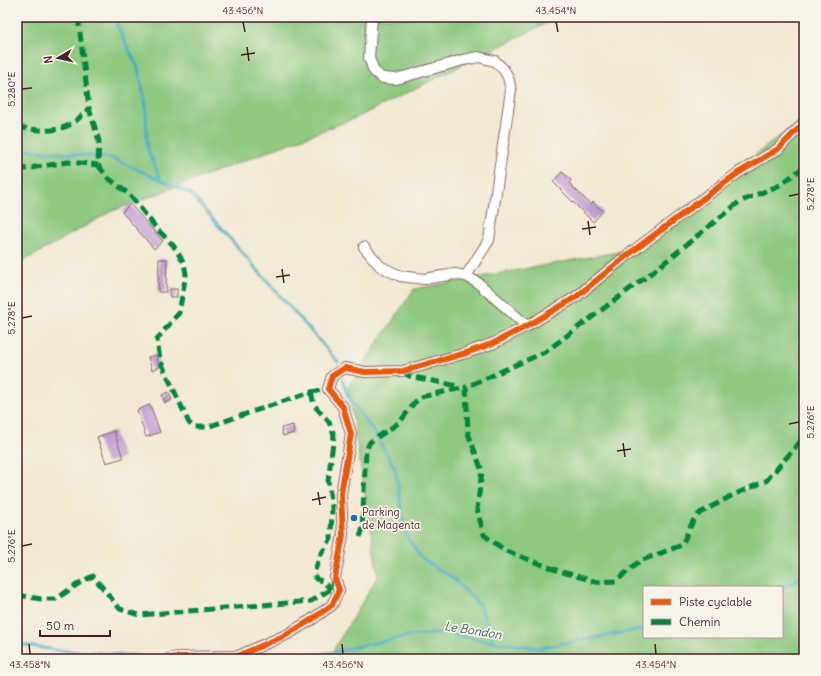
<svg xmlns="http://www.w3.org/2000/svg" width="821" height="676" font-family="Delius,sans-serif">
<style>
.green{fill:#8cc87e;stroke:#6b7454;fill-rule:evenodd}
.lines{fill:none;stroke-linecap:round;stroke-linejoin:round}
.stream{stroke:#43abc3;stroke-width:3}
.building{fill:#bd99d0}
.minor-casing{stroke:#856566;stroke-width:12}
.minor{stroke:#fff;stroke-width:10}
.quiet{stroke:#00873e;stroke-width:5;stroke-dasharray:10 5;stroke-linecap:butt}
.cycleway-casing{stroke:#f7f3e8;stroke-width:8}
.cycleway{stroke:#e8590c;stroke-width:6}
.ticks{fill:none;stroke:#4a1f2b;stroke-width:1.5}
.poi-dot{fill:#1f6fb2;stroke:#f7f3e8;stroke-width:1.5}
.labels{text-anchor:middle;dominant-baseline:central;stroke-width:3.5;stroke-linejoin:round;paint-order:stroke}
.poi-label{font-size:11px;fill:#4a1f2b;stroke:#f7f3e8;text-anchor:start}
.water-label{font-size:12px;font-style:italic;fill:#475768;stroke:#f7f3e8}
.neatline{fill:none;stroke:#4a1f2b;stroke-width:1.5}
.ticks-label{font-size:10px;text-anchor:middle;fill:#4a1f2b}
</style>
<rect width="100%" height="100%" fill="#f7f3e8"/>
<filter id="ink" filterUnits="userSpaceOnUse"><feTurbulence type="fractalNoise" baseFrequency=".025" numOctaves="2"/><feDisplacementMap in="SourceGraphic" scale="8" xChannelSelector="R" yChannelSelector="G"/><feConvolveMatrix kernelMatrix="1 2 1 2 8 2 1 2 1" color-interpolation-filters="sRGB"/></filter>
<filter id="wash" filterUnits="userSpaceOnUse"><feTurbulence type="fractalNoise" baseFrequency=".012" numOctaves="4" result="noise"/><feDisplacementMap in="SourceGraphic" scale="16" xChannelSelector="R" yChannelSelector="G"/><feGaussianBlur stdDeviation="0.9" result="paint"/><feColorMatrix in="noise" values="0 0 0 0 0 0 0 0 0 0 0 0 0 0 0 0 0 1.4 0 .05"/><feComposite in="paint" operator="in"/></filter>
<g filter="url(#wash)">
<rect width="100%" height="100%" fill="#f3e8d3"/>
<g class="green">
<path d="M17,17H559L358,117L110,212L17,265Z"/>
<path d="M804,118V659H328L378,576L348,387L414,289L629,250ZM644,587H782V637H644Z"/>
</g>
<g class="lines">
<g class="stream">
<path d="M113,17L138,68L146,106L147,148L161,180"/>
<path d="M17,149H21L112,158L191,194L338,362"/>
<path d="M343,379L347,395L372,429L395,468L406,535L421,558L455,580L480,606L494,642"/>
<path d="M782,588L804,575"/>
<path d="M17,644L56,650L147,657"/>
<path d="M300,659L408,636L447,633L494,642L538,648L644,629"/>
</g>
</g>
<g id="blocks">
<g class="building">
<path d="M562,172L571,180L569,183L591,205L593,202L603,211L593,222L553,182Z"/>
<path d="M130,204L163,241L154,249L122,212Z"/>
<path d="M159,259H167L166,292H158Z"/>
<rect x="170" y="289" width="7" height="8"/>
<path d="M156,355L160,367L152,370L148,357Z"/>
<path d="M169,392L172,400L165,403L162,395Z"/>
<path d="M150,405L160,432L146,437L137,410Z"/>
<path d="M293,425L294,433L283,436L281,428Z"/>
<path d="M114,431L123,458L106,463L97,437Z"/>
</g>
</g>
</g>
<g filter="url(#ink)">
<use href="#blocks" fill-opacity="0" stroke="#856566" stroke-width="1"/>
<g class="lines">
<g class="minor-casing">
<g id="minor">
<path d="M372,17L369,58L374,71L382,78L396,79L463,60L478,57L495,61L504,70L508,77L511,90L489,240L466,276"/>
<path d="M364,247L380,266L400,276L424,279L455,274L466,276L478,283L527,326"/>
<path d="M168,659L177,657L238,656L288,634L311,620L332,605L339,590L335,578L343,535L341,494L351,434L343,407L328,389L332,376L345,368L365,372L403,371L466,353L494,343L527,326L576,297L625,257L708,195L738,173L778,149L804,123"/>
</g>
</g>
<use href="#minor" class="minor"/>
<g class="quiet">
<path d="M80,17L79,25L89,108L99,141L98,165L108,178L129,194L157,229L173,245L184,263L186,274L179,313L157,339L160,360L189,423L194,427H207L311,392L328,389"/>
<path d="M17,127C36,130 55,134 73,123C79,119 84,113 89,108"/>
<path d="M804,167L780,185L739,202L654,271L545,352L466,387L468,433L482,471L477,509L484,535L506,551L559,571L597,582L616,581L640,561L682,545L693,521L700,513L733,495L766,481L800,442L804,441"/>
<path d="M17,170L68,162L98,165"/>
<path d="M403,371L409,376L458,386"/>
<path d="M311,392L314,405L329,422L334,435L328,481L332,507L331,539L320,556L314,573L316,579L322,581L331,589"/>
<path d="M360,537L362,531L366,450L370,442L400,422L414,403L421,397L466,387"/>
<path d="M17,595L41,599H56L81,582L93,576L120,609L139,615L311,601L331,589L335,578"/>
</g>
<g class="cycleway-casing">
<path id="cycleway" d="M168,659L177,657L238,656L288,634L311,620L332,605L339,590L335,578L343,535L341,494L351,434L343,407L328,389L332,376L345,368L365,372L403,371L466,353L494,343L527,326L576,297L625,257L708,195L738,173L778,149L804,123"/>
</g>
<use href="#cycleway" class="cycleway"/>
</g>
</g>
<path class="ticks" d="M243,22L245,32M556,22L558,32M247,47L249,61M241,55L255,53M22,89L32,88M789,196L799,194M588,221L590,235M582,229L596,227M282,269L284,283M276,277L290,275M22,318L32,316M789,424L799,422M623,443L625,457M617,451L631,449M318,492L320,505M312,500L326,497M22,546L32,544M29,644L30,654M342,644L343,654M655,644L656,654"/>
<circle class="poi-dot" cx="354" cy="518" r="4"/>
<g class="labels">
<g class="poi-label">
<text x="362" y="512">Parking<tspan x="362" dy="13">de Magenta</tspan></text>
</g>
<g class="water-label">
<text transform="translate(473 630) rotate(9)">Le Bondon</text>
</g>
</g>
<rect width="821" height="676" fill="none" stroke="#f7f3e8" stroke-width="44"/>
<rect x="643" y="586" width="140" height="52" fill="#f7f3e8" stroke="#b29e9c"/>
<rect x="651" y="599" width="20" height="6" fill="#e8590c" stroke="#b29e9c"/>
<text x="679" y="606" font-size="12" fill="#4a1f2b">Piste cyclable</text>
<rect x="651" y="619" width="20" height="6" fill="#00873e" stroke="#b29e9c"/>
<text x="679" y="626" font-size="12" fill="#4a1f2b">Chemin</text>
<g transform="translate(58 58) rotate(261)" stroke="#f7f3e8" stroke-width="3" paint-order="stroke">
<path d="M0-3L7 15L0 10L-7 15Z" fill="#4a1f2b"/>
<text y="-6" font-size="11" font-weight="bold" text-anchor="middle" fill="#4a1f2b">N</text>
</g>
<path d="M40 630v6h70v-6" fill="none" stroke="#4a1f2b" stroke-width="2"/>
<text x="46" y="630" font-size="12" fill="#4a1f2b" stroke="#f7f3e8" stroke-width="3" paint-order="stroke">50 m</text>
<rect x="22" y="22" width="777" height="632" class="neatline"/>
<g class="ticks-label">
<text x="243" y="14">43.456°N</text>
<text x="556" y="14">43.454°N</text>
<text transform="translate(11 89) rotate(-90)" y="4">5.280°E</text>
<text transform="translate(810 194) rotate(-90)" y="4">5.278°E</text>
<text transform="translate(11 318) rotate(-90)" y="4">5.278°E</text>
<text transform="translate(810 422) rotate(-90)" y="4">5.276°E</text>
<text transform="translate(11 546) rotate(-90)" y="4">5.276°E</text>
<text x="30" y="668">43.458°N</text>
<text x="343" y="668">43.456°N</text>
<text x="656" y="668">43.454°N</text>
</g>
</svg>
